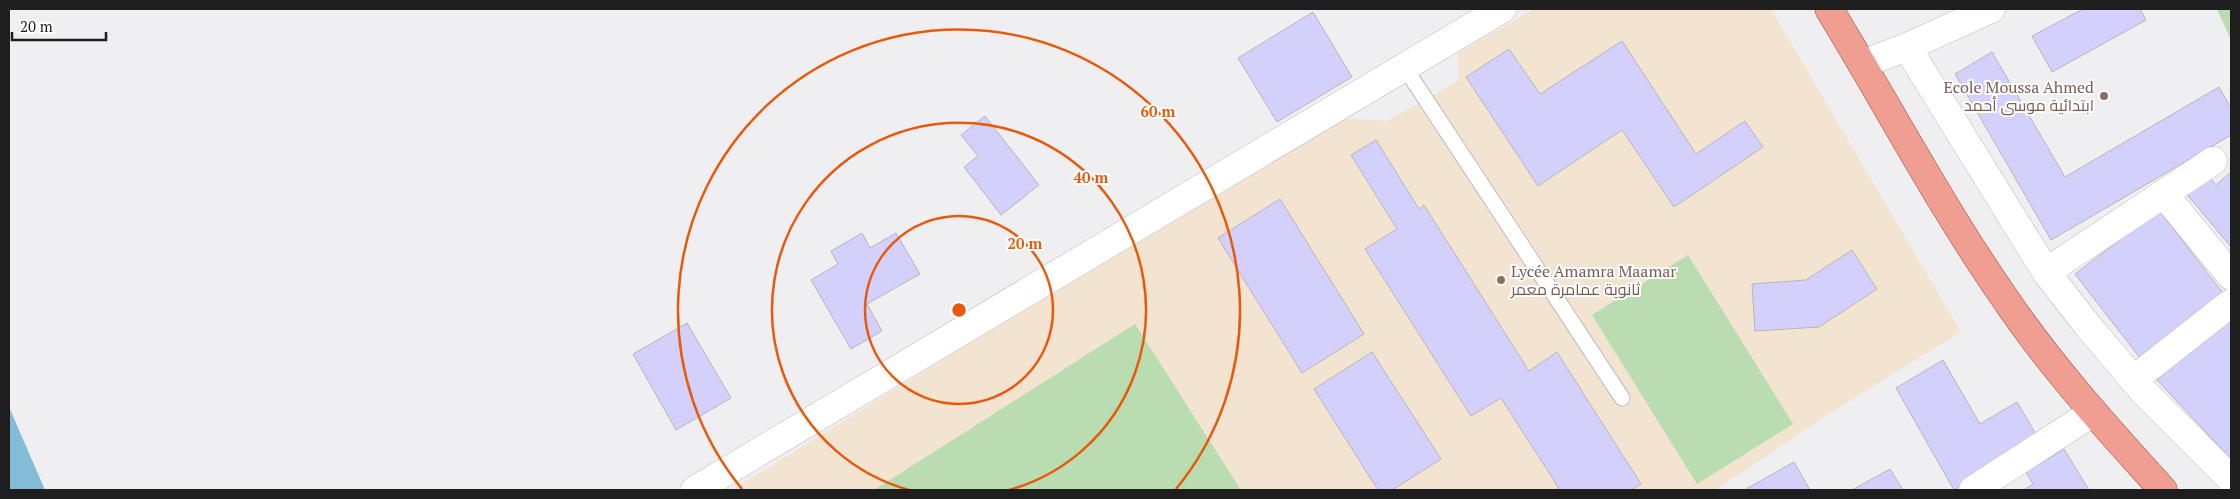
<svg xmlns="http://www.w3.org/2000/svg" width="2240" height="499" font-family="'PT Serif',Cairo,serif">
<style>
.education{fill:#f3e3d1}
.green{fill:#b9ddb1}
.water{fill:#82bcd7}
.building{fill:#d3d1fb;stroke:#b6b6b9}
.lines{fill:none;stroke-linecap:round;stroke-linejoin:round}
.lane-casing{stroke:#bdbdc0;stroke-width:17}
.street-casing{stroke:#bdbdc0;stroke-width:29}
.primary-casing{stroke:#9f4739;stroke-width:29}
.lane{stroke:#fff;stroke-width:15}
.street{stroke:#fff;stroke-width:28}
.primary{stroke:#ef9e91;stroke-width:28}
.ring{fill:none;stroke:#e8590c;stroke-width:2.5}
.education-dot{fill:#8d6e63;stroke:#fff;stroke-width:2}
.labels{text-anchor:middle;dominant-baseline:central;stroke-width:4;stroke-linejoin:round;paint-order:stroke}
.education-label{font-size:16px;fill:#785e54;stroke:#fff;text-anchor:end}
.centre{fill:#e8590c;stroke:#fff;stroke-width:2.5}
.ring-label{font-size:15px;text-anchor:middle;font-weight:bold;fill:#e8590c;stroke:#fff;stroke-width:4;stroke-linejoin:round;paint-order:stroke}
</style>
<rect width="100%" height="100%" fill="#efeff2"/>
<path class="education" d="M1534,9H1771L1961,332L1838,408L1715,490H732L1333,118L1387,121L1458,81V53Z"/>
<g class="green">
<path d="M2217,9H2231V40Z"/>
<path d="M1688,255L1793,424L1697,484L1592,315Z"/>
<path d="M1135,324L1241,490H874Z"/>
</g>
<path class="water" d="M9,407L45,490H9Z"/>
<g class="building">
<path d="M2083,9H2140L2146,20L2052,72L2032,36Z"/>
<path d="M1313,12L1352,77L1277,122L1238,58Z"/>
<path d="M1622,41L1696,154L1745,121L1763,147L1674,207L1622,130L1538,186L1466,77L1509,49L1540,94Z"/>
<path d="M1992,52L2065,177L2219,87L2231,108V135L2051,240L1955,74Z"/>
<path d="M985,116L1039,185L1001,215L964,167L978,156L961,135Z"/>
<path d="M1376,140L1419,209L1424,205L1529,371L1557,352L1641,484L1631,490H1560L1501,398L1471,416L1365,249L1397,229L1351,155Z"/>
<path d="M2231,172V247L2184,191L2206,173L2216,185Z"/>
<path d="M1280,199L1364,334L1302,373L1218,238Z"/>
<path d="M2159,210L2226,297L2143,362L2075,274Z"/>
<path d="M862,233L870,248L896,233L920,274L867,304L882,331L851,349L811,280L838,264L831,251Z"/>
<path d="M1852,250L1877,289L1819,327L1755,331L1752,284L1806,280Z"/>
<path d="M2231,310V459L2157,380Z"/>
<path d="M687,323L731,398L676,430L633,354Z"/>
<path d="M1372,352L1441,459L1392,490H1378L1314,389Z"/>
<path d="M1943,360L1980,424L2017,402L2040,441L1954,490L1896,388Z"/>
<path d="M2064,449L2089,490H2024L2033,484L2026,472Z"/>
<path d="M1794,462L1810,490H1747L1746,489Z"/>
<path d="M1890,469L1903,490H1852Z"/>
</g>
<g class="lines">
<g class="lane-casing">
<path id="lane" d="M1405,68L1622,398"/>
</g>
<g class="street-casing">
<g id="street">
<path d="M1907,47L2046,272L2088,326L2143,391L2231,479"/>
<path d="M1863,64L1907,47L1991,9"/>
<path d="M2164,194L2231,276"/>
<path d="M2046,272L2213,161"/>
<path d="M2133,380L2231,303"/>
<path d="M695,490L1502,9"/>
<path d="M1973,490L2092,413"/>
</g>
</g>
<g class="primary-casing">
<path id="primary" d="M1829,9C1887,104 1940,205 2004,297C2051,367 2107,428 2163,490"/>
</g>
<use href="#lane" class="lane"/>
<use href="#street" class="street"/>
<use href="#primary" class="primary"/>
</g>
<g class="ring">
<circle cx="959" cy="310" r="94"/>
<path d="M909 490A187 187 0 1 1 1009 490"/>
<path d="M742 489A281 281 0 1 1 1176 489"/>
</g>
<g class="education-dot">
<circle cx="2104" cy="96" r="5"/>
<circle cx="1501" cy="280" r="5"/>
</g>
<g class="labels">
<g class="education-label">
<text x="2094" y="87">Ecole Moussa Ahmed<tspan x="2094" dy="18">ابتدائية موسى أحمد</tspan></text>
<text x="1511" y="271" text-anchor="start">Lycée Amamra Maamar<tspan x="1511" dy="18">ثانوية عمامرة معمر</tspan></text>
</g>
</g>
<circle cx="959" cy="310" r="8" class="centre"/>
<g class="ring-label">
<text x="1158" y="117">60 m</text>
<text x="1091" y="183">40 m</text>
<text x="1025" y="249">20 m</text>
</g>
<rect width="2240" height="499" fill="none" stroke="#1e1e1f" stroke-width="20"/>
<path d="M12 32v8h94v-8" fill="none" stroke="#1e1e1f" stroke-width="2.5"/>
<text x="20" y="32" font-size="15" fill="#1e1e1f" stroke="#ffffff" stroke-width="4" paint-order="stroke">20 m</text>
</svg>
